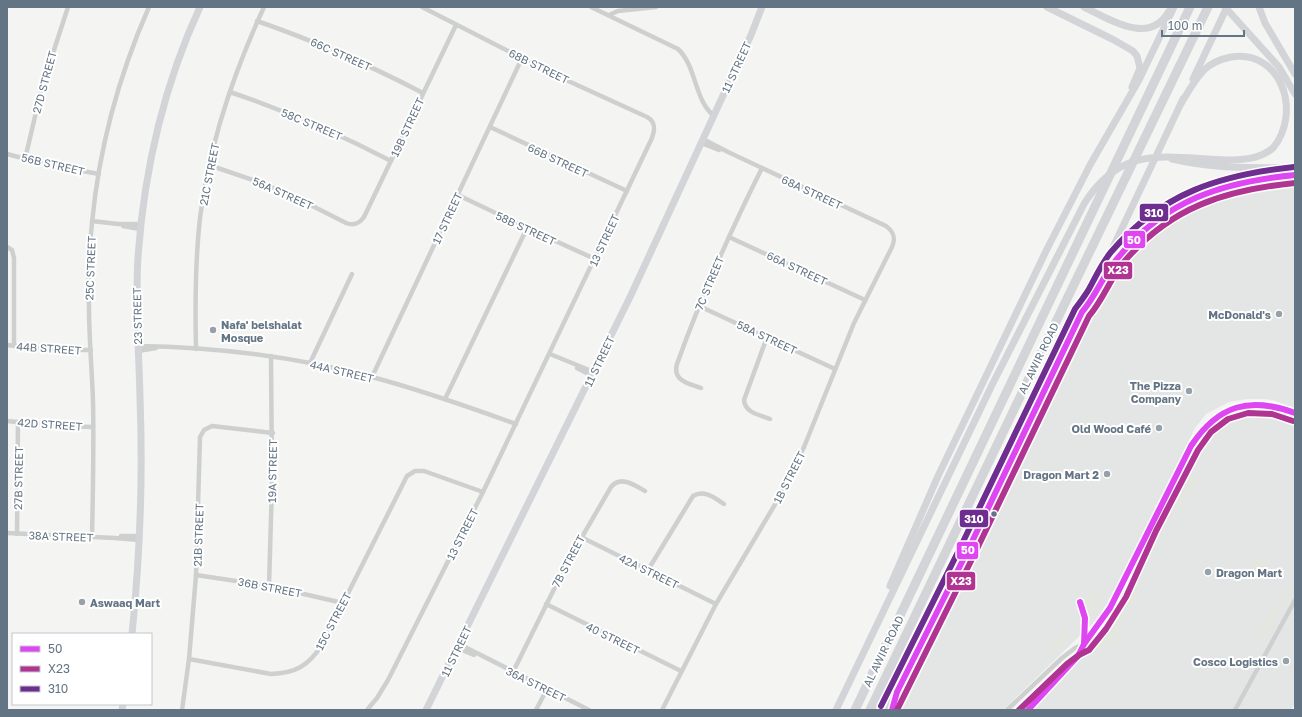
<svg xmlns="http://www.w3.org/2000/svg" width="1302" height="717" font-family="'Golos Text',sans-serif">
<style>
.built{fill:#e4e6e5}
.green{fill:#e4e7e0}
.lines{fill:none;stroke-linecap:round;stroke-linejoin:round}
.street{stroke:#cecfcf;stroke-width:4.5}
.secondary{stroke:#d2d4d7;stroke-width:7}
.primary{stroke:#d2d4d7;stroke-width:7}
.highway{stroke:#d2d4d7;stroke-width:9}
.bus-1-casing{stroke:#fff;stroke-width:9}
.bus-2-casing{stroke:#fff;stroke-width:9}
.bus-3-casing{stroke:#fff;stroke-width:9}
.bus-1{stroke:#de46f2;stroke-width:6}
.bus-2{stroke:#b03593;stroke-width:6}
.bus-3{stroke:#6e2e90;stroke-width:6}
.poi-dot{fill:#96a1aa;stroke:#fff;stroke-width:1.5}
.bus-dot{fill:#637484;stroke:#fff;stroke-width:1.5}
.labels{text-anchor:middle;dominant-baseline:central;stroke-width:4;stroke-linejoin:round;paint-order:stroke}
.street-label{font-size:11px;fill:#637484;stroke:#fff}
.poi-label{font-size:11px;font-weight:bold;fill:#637484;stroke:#fff;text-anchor:end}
.line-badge{stroke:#fff;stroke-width:1.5}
.badge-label{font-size:11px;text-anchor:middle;font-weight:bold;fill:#fff}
</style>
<rect width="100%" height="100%" fill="#f4f4f2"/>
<g class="built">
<path d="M1295,180V409L1273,400L1265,399H1247L1229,402L1206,414L1195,428L1115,592L1094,622L1003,710H897L1083,326L1119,262L1139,241L1166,223L1197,205L1235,193L1275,183Z"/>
<path d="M1257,408L1280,411L1295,418V703L1291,710H1022L1101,628L1108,618L1116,606L1194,447L1204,432L1220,419L1232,413Z"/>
</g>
<g class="green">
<path d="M1198,475L1200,484L1191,487L1193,488L1180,513H1178L1175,504L1176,502H1182L1184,496L1181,495V492L1186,490L1184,488L1181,490L1179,487L1182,485L1181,482L1184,481L1183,479Z"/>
<path d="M1266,556L1269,563L1257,578L1253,569L1250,570L1249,564Z"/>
<path d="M1287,587L1292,590L1264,639L1258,636Z"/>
<path d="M1090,591L1105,598L1092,620L1090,619L1088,610L1084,604Z"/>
<path d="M1136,591L1139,601L1131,603L1120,624L1119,626L1123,642L1119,643L1105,629L1108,625L1121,599L1124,600L1127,594Z"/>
<path d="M1066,629L1071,637L1048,658L1046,654Z"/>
<path d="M1104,630L1118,644L1087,653Z"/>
</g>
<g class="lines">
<g class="street">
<path d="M591,7L678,49C697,67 694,100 714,116"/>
<path d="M609,15L618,11L656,7"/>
<path d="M257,21C315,41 369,65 423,93"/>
<path d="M230,92C286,111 339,134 391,161"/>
<path d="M490,127L627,191"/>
<path d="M701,143L719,150"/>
<path d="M7,154L49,165L99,174"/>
<path d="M25,159L42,87L68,7"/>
<path d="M209,165L264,184L291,195L346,223C354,226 359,224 364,217L456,25"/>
<path d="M458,195L527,228L595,259"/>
<path d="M92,221L118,224H141"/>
<path d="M123,226L140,229"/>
<path d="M729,237L865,300"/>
<path d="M7,247L12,250L14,258V346"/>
<path d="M699,306L835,369"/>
<path d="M767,337L744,400C745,413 760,415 770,419"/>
<path d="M7,345L52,350H91"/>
<path d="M138,346C217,347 296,357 372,377C421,390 469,407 516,424"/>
<path d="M196,349C195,305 195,262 200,218C209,145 233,74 264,7"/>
<path d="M138,351L156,348"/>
<path d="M550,354L594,372"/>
<path d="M310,363L352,274"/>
<path d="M577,368L592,376"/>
<path d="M372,377L522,58"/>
<path d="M701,388C690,384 672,381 677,364C701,297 730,232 762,168"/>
<path d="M445,399L527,228"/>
<path d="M7,421L56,426L93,427"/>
<path d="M7,533L115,538L139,540"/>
<path d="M17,534L18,422"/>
<path d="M121,536H139"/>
<path d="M92,537C93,491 94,446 93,401C92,370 89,338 89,307C88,279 89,251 92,223C99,148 119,75 149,7"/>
<path d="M581,537L716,604"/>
<path d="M648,570L693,496C704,489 715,498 724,504"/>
<path d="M196,575L269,586L343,603"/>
<path d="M269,586L272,484L271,356"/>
<path d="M546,604L681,671"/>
<path d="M459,644L589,710"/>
<path d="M457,648L474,655"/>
<path d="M189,659L271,674C296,673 308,666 322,645L407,476L415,471H424L483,492"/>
<path d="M513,672L568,561L611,487C621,475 634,485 645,491"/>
<path d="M182,710L189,659L196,575L200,437L204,430L212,426L273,433"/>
<path d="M367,710L377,698L388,680L483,492L652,138C655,130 656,122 647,117L553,74L422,7"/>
<path d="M536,710L547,689"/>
<path d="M662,710L716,604L780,496L792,472L804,447L854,323L892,247C896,238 894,232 886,226L728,152L703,139"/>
<path d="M1007,710L1062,658L1075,648L1084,644L1099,625L1119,594L1149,528L1191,446L1205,426L1224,412L1247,405L1273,406L1295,413"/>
<path d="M1235,710L1295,600"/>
</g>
<g class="secondary">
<path d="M1047,7L1114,40L1133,51L1137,56L1140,68L1132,87"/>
<path d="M1084,7C1111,20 1150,46 1169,11"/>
<path d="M1259,7L1265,23L1295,74"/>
<path d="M1172,159C1212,168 1254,169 1295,167"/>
<path d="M1094,295C1120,240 1171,201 1229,185C1250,178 1273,176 1295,175"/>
<path d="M132,634C140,556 143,476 140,398C139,351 135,304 138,257C144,171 164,85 200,7"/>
<path d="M122,710L123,704"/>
<path d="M426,710L631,295L751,35L762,7"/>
</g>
<g class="primary">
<path d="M1225,7L1279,67L1295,94"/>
<path d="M1193,79L1227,7"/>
<path d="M890,586L938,476L1047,249L1090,165L1139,80L1174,7"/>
<path d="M836,710L992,385L1084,204C1122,143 1167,158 1227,160C1243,160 1260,159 1273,148C1302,113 1282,49 1231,57C1221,59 1211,63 1204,70C1195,79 1188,92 1182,102"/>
<path d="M888,710L1056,368L1183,99"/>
</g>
<g class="highway">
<path d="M855,710L1190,7"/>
<path d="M870,710L1065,303L1208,7"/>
</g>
<g class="bus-1-casing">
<g id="bus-1">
<path d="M1080,602L1085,618L1084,644"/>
<path d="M892,710L897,692L968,550L1082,312C1096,296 1103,275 1117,259C1164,200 1223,182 1295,175"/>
<path d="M1028,710L1078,656L1084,644L1110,608L1191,446C1218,405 1250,396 1295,413"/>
</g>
</g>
<g class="bus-2-casing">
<g id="bus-2">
<path d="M897,710L975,553L1089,316C1103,300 1110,279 1123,263C1170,207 1225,190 1295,183"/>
<path d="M1019,710L1067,664L1079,655L1089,650L1106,629L1126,597L1156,531L1198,450L1211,432L1228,419L1248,413L1272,414L1293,421"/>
</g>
</g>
<g class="bus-3-casing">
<path id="bus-3" d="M881,706L961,546L1075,309C1080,302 1085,296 1089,289C1096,276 1102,263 1111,252C1162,193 1219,175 1294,167"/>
</g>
<use href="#bus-1" class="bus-1"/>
<use href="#bus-2" class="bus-2"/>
<use href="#bus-3" class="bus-3"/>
</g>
<g class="poi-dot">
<circle cx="1279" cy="314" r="4"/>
<circle cx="213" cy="330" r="4"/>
<circle cx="1189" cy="391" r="4"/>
<circle cx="1159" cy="428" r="4"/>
<circle cx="1107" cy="474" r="4"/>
<circle cx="1208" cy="572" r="4"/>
<circle cx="82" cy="602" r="4"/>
<circle cx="1286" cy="661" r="4"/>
</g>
<circle class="bus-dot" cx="994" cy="514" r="3.5"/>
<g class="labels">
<g class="street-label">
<text transform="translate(341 54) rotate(24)">66C STREET</text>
<text transform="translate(539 66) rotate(26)">68B STREET</text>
<text transform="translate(736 67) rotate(-65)">11 STREET</text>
<text transform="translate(44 82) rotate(-75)">27D STREET</text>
<text transform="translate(312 124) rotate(23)">58C STREET</text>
<text transform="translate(407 127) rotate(-65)">19B STREET</text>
<text transform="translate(558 160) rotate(25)">66B STREET</text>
<text transform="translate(53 164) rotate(13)">56B STREET</text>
<text transform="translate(209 174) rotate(-79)">21C STREET</text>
<text transform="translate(812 192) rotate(25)">68A STREET</text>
<text transform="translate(283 193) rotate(24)">56A STREET</text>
<text transform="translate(447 218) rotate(-65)">17 STREET</text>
<text transform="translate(526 228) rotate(25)">58B STREET</text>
<text transform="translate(604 240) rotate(-65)">13 STREET</text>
<text transform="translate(90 268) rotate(-88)">25C STREET</text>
<text transform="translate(797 268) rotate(25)">66A STREET</text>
<text transform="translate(709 283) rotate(-67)">7C STREET</text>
<text transform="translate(137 316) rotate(-91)">23 STREET</text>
<text transform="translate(767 337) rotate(25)">58A STREET</text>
<text transform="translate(49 348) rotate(4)">44B STREET</text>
<text transform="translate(1038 358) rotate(-64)">AL AWIR ROAD</text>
<text transform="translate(599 361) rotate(-64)">11 STREET</text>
<text transform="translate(342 371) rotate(13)">44A STREET</text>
<text transform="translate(50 424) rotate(4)">42D STREET</text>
<text transform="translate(272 471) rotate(-89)">19A STREET</text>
<text transform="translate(789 477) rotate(-63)">1B STREET</text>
<text transform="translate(18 478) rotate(-89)">27B STREET</text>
<text transform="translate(462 534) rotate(-63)">13 STREET</text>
<text transform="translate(198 535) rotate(-88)">21B STREET</text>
<text transform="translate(61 536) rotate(2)">38A STREET</text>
<text transform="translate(568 561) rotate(-62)">7B STREET</text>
<text transform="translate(649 571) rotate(26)">42A STREET</text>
<text transform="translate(270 587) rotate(11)">36B STREET</text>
<text transform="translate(333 621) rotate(-62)">15C STREET</text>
<text transform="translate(613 638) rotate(26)">40 STREET</text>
<text transform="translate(456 651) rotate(-64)">11 STREET</text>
<text transform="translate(883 651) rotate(-64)">AL AWIR ROAD</text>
<text transform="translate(536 684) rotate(26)">36A STREET</text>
</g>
<g class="poi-label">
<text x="1271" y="314">McDonald's</text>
<text x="221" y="324" text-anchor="start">Nafa' belshalat<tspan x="221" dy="13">Mosque</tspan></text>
<text x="1181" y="385">The Pizza<tspan x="1181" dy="13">Company</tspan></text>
<text x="1151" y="428">Old Wood Café</text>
<text x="1099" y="474">Dragon Mart 2</text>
<text x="1216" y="572" text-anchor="start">Dragon Mart</text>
<text x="90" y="602" text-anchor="start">Aswaaq Mart</text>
<text x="1278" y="661">Cosco Logistics</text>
</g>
</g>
<g class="line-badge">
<rect x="1139" y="203" width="30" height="19" rx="4" fill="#6e2e90"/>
<rect x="1123" y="230" width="23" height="19" rx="4" fill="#de46f2"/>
<rect x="1103" y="261" width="30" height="19" rx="4" fill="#b03593"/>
<rect x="959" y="509" width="30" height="19" rx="4" fill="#6e2e90"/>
<rect x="956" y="541" width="23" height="19" rx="4" fill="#de46f2"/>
<rect x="946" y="571" width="30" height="20" rx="4" fill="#b03593"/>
</g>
<g class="badge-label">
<text x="1154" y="217">310</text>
<text x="1134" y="244">50</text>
<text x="1118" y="274">X23</text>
<text x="974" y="523">310</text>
<text x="968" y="554">50</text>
<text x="961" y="585">X23</text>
</g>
<rect width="1302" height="717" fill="none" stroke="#637484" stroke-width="16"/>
<rect x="12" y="633" width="140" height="72" fill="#ffffff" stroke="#c1c7ce"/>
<rect x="20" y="646" width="20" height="6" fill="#de46f2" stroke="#c1c7ce"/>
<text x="48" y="653" font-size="12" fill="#637484">50</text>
<rect x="20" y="666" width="20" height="6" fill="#b03593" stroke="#c1c7ce"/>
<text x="48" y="673" font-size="12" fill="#637484">X23</text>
<rect x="20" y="686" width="20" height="6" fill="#6e2e90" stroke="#c1c7ce"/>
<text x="48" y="693" font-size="12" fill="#637484">310</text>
<path d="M1162 30v6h82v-6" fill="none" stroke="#637484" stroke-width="2"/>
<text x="1168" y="30" font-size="12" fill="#637484" stroke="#ffffff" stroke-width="3" paint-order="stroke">100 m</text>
</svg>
